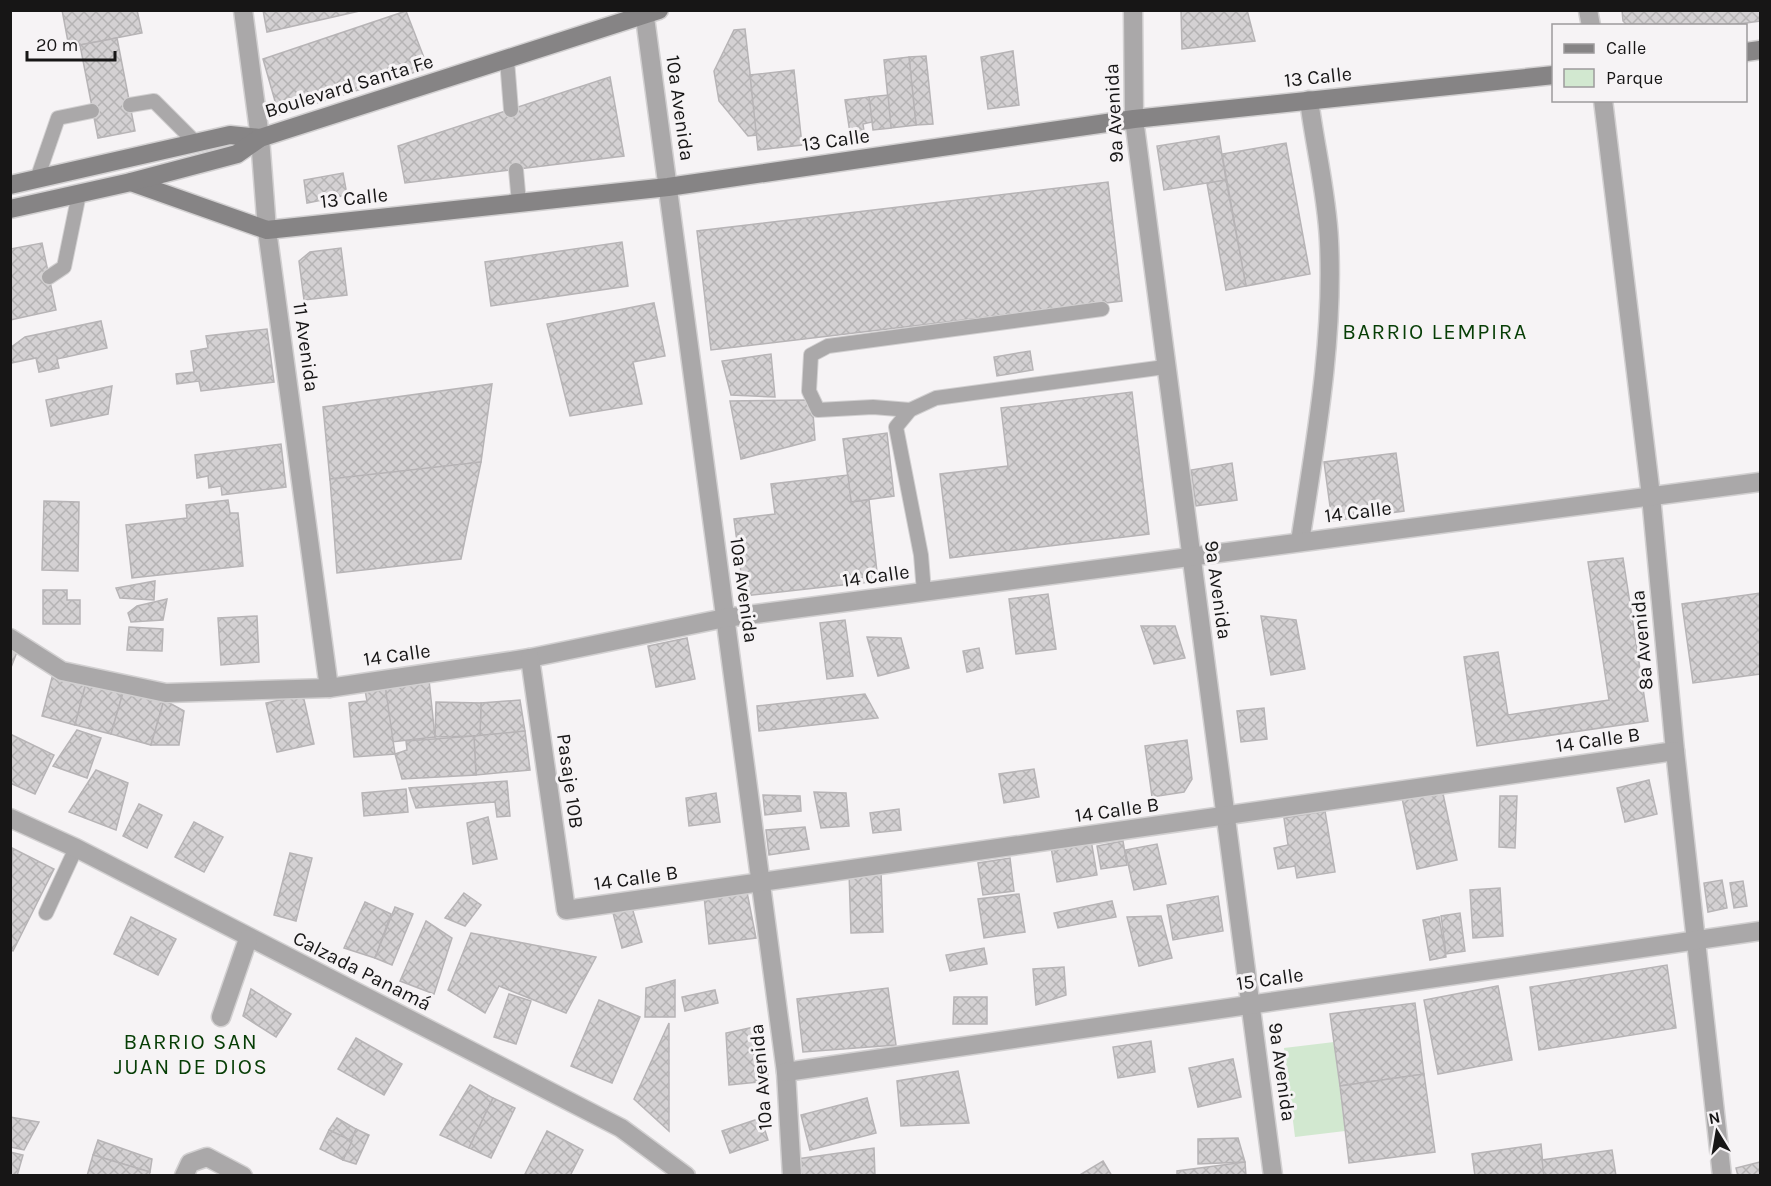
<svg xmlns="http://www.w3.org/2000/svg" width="1771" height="1186" font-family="Karla,sans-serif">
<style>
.park{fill:#d2e8d0}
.building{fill:url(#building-cross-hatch);stroke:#b7b4b6;stroke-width:1.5}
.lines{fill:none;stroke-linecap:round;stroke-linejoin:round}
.lane-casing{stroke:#d2d0d1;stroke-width:16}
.street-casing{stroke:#d2d0d1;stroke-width:21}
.secondary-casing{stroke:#d2d0d1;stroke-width:21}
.lane{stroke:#aaa8a9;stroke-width:14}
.street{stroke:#aaa8a9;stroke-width:18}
.secondary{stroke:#868485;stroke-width:18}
.labels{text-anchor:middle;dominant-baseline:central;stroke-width:6;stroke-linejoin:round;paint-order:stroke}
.street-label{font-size:20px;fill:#171616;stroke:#f6f3f5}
.quarter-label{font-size:22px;letter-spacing:1.5px;fill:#073e06;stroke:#f6f3f5}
</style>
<defs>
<pattern id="building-cross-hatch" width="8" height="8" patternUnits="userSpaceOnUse" patternTransform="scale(1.5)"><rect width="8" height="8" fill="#d4d1d3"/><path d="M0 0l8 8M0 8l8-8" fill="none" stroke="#b5b3b4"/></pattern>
</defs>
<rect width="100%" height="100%" fill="#f6f3f5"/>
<path class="park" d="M1334,1042L1345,1131L1295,1137L1284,1048Z"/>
<g class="building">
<path d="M62,10H137L142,33L69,47Z"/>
<path d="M263,10H364L267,32Z"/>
<path d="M1181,10H1247L1255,41L1182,49Z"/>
<path d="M1622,10H1760V21L1724,26H1628L1623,21Z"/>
<path d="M406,11L428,68L279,115L263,59Z"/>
<path d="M745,29L757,135L748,136L719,101L714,71L734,30Z"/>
<path d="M117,38L135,131L98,138L80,45Z"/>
<path d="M1013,51L1019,105L988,109L981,57Z"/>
<path d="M926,56L933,124L916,125L909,57Z"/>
<path d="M909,57L916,125L891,128L884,60Z"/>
<path d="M794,70L802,145L758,150L750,75Z"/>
<path d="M610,77L624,156L405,183L398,146Z"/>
<path d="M888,95L891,128L873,130L869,97Z"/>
<path d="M869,97L872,122L863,124L864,131L850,133L845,100Z"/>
<path d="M1219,136L1226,180L1164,190L1157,146Z"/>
<path d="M1286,143L1310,274L1246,286L1222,154Z"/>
<path d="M343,173L347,195L307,203L304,180Z"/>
<path d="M1226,180L1246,286L1226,290L1207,183Z"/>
<path d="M1108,182L1122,301L711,350L697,231Z"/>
<path d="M622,242L628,286L491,306L485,262Z"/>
<path d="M42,243L56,310L10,320V249Z"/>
<path d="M341,248L347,295L304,300L299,261L310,252Z"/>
<path d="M654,303L665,356L633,362L642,404L570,416L547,324Z"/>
<path d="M101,321L107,348L57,359L59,368L39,372L36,358L11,363L10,348L25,337Z"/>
<path d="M267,329L274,382L201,391L199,381L177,384L176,374L194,372L191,351L208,348L206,336Z"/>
<path d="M1030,351L1033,370L997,376L994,357Z"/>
<path d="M771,354L775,397L731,395L722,361Z"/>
<path d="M492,384L481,462L330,480L323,407Z"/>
<path d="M112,386L108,414L51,426L46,400Z"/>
<path d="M1132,392L1149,534L950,558L940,474L1008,466L1001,408Z"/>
<path d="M812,400L815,440L741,459L730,401Z"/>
<path d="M887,433L894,496L851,502L843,439Z"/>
<path d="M281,444L286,487L222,495L221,486L209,488L208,476L197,478L195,455Z"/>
<path d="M1396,453L1404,511L1332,521L1324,462Z"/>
<path d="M481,462L461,559L337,573L330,479Z"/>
<path d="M1232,463L1237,500L1196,506L1191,470Z"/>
<path d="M848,475L851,502L869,500L878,581L744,596L734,519L775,514L771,484Z"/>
<path d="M228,500L230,513H238L243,566L132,578L126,525L187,518L186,505Z"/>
<path d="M44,501L79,502L78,571L42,570Z"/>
<path d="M1623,558L1648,721L1477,746L1464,657L1498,652L1508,715L1609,700L1588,562Z"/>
<path d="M155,581L154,600L120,598L116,588Z"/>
<path d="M43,590H67V600H80V624H43Z"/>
<path d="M1760,593V674L1693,683L1682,604Z"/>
<path d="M1048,594L1056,649L1016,654L1009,599Z"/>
<path d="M167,599L163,620L131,622L128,613L137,606Z"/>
<path d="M257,616L259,662L221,665L218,618Z"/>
<path d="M1261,616L1296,620L1305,669L1271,675Z"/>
<path d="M845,620L853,676L827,679L820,623Z"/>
<path d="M1141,626H1175L1185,658L1154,664Z"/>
<path d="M129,627L163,629L162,651L127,650Z"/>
<path d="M867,637L901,638L909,668L878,676Z"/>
<path d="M687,638L695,679L656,687L648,646Z"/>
<path d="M979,648L983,668L967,672L963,651Z"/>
<path d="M10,649L17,652L10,670Z"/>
<path d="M54,670L87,679L75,725L42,716Z"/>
<path d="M87,679L124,689L111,734L75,725Z"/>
<path d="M429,680L435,737L391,742L385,685Z"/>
<path d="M385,685L395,754L354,757L349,703L367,701L365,690Z"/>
<path d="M124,689L164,700L151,745L111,734Z"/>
<path d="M865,694L878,718L759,731L757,706Z"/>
<path d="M303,695L314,744L277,752L266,703Z"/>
<path d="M164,700L184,711L179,745H151Z"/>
<path d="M520,700L525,731L480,736L481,703Z"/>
<path d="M436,702L481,703L480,736L435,737Z"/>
<path d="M1264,708L1267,739L1241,742L1237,711Z"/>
<path d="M77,730L101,738L87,778L53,766Z"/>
<path d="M525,731L530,770L476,775L474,736Z"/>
<path d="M10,734L54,755L35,794L10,783Z"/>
<path d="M474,736L476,775L402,779L395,754L407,750L406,741Z"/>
<path d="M1187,740L1192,779L1184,792L1152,797L1145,746Z"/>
<path d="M1034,769L1039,797L1004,803L999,774Z"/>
<path d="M96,770L128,783L116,830L69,812Z"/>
<path d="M1649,780L1657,814L1625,822L1617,788Z"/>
<path d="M507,781L510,816L497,817L495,802L416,808L409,788Z"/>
<path d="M406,789L408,812L364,816L362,793Z"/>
<path d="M1442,789L1457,860L1417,869L1402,798Z"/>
<path d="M814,792L846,793L849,826L821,828Z"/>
<path d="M716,793L720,822L689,826L686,798Z"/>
<path d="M763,795L800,796L801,811L765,815Z"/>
<path d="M1500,796H1517L1515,848L1499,847Z"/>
<path d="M139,804L162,815L147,848L123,836Z"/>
<path d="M899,809L901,830L873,833L870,813Z"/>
<path d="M1325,811L1335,872L1297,878L1295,866L1278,869L1274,848L1288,845L1284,818Z"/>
<path d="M488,817L497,859L473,864L467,823Z"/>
<path d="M194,822L223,837L204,872L175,857Z"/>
<path d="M805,827L809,849L769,855L766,830Z"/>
<path d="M1091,840L1097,875L1057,882L1051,847Z"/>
<path d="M1123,841L1127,865L1101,869L1097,846Z"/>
<path d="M1157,844L1166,884L1134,890L1125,850Z"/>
<path d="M12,848L54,869L13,951L10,949Z"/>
<path d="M290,853L312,858L296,921L274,915Z"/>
<path d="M1010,858L1014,891L983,895L978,863Z"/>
<path d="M881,870L883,932L851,933L849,872Z"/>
<path d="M1722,880L1727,908L1708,912L1704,883Z"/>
<path d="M1743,881L1747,906L1734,908L1730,883Z"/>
<path d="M746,887L756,938L709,944L704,896Z"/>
<path d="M1500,888L1503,936L1473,938L1470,890Z"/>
<path d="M464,893L481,905L465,926L445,918Z"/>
<path d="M1019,894L1025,932L984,938L978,899Z"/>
<path d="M1218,896L1223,931L1173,940L1167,905Z"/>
<path d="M1112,901L1116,917L1058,928L1054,913Z"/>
<path d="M365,902L391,914L375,958L344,948Z"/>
<path d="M631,904L642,942L622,948L612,909Z"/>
<path d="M395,907L413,914L392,965L375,958Z"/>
<path d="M1460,913L1465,951L1446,954L1441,916Z"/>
<path d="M1161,916L1172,958L1139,966L1127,917Z"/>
<path d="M131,917L176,939L158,975L114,954Z"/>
<path d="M1439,917L1446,957L1430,960L1423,920Z"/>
<path d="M426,921L452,938L434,994L400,981Z"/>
<path d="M471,933L596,957L566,1013L499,986L485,1013L448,990Z"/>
<path d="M984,948L987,964L950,971L946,955Z"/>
<path d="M1667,965L1676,1028L1539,1050L1530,987Z"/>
<path d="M1064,967L1066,995L1036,1005L1033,969Z"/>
<path d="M675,980V1017H645L646,988Z"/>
<path d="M1498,986L1512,1060L1438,1074L1424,1000Z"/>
<path d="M888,988L896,1045L803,1052L797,999Z"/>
<path d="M251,989L291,1014L276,1037L243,1016Z"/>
<path d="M715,990L718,1003L685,1011L682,997Z"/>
<path d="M509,994L531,1001L516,1044L494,1037Z"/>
<path d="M954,997H987V1024H953Z"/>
<path d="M599,1000L640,1017L612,1083L571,1066Z"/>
<path d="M1415,1003L1424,1074L1340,1086L1330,1014Z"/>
<path d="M669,1023V1131L634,1099Z"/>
<path d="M759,1026L769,1081L729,1085L726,1033Z"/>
<path d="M356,1038L402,1064L384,1095L338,1069Z"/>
<path d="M1151,1041L1155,1072L1118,1078L1113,1047Z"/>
<path d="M1233,1059L1241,1097L1198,1107L1189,1068Z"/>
<path d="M958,1071L969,1123L901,1126L897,1081Z"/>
<path d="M1424,1074L1435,1152L1349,1163L1340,1086Z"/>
<path d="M470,1085L493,1098L469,1148L440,1135Z"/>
<path d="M493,1098L515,1108L491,1158L469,1148Z"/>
<path d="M867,1098L876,1133L810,1150L801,1115Z"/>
<path d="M10,1117L39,1122L24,1150L10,1147Z"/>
<path d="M337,1118L356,1129L352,1141L329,1130Z"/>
<path d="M761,1118L768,1140L730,1153L722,1131Z"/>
<path d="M356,1129L369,1135L356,1164L343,1160Z"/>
<path d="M329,1130L352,1141L343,1160L320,1149Z"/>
<path d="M547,1131L583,1150L570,1176H524Z"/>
<path d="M1238,1138L1245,1162L1198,1164V1139Z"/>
<path d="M98,1140L152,1159L150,1172L93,1155Z"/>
<path d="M1541,1144L1544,1176H1475L1472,1154Z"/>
<path d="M874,1148L875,1176H800L797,1159Z"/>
<path d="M1612,1150L1616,1176H1544L1542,1160Z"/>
<path d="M10,1152L23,1155L17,1176H10Z"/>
<path d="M93,1155L150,1172L149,1176H87Z"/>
<path d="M1103,1161L1112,1176H1078Z"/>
<path d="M1245,1162L1246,1176H1177V1171Z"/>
<path d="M1760,1162V1176H1738L1736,1168Z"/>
</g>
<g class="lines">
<g class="lane-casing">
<g id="lane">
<path d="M507,60L511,110"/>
<path d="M130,105L154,101L195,142"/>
<path d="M516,170L519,203"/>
<path d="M37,179L58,118L92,111"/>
<path d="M49,277L64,267L79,194"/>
<path d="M910,410L873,407L818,410L809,391L811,355L828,346L1102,309"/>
<path d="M924,592L921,555L896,427L910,410L936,398L1165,367"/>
<path d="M46,913L76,848"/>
</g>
</g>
<g class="street-casing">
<g id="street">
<path d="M243,10L260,138L267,230L329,688"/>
<path d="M644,10L786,1072L792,1176"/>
<path d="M1133,10L1134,119L1273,1176"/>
<path d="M1588,10L1591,26"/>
<path d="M1603,100L1651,496L1675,751L1722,1176"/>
<path d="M1300,542C1315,443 1334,342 1329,241C1327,194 1315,147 1309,100"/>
<path d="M10,638L62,671L166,693L329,688L530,658L725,618L1760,482"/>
<path d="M530,658L566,910L1675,751"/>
<path d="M10,818L76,848L621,1128L686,1176"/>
<path d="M221,1017L248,939"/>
<path d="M786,1072L1760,931"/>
<path d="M184,1176L190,1163L207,1157L243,1176"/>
</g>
</g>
<g class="secondary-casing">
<g id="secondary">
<path d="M1746,52L1760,50"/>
<path d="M131,182L267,230L668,187L1134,119L1554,75"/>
<path d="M10,185L230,135L260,138"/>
<path d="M10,209L131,182L237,154L260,138L659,10"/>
</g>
</g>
<use href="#lane" class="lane"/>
<use href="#street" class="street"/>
<use href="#secondary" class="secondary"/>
</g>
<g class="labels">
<g class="street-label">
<text transform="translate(1318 77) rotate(-6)">13 Calle</text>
<text transform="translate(349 86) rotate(-17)">Boulevard Santa Fe</text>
<text transform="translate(680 108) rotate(82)">10a Avenida</text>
<text transform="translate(1114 113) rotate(-93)">9a Avenida</text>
<text transform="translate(836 140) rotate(-8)">13 Calle</text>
<text transform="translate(354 198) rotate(-6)">13 Calle</text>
<text transform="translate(306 347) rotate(82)">11 Avenida</text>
<text transform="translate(1358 512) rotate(-7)">14 Calle</text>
<text transform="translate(876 576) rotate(-8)">14 Calle</text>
<text transform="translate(744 590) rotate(82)">10a Avenida</text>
<text transform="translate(1218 590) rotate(82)">9a Avenida</text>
<text transform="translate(1642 640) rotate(-95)">8a Avenida</text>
<text transform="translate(397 655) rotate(-8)">14 Calle</text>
<text transform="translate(1598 740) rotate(-8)">14 Calle B</text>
<text transform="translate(570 781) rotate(82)">Pasaje 10B</text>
<text transform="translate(1117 810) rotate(-8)">14 Calle B</text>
<text transform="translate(636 878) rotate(-8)">14 Calle B</text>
<text transform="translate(362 971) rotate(27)">Calzada Panamá</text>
<text transform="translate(1270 979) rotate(-8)">15 Calle</text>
<text transform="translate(1282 1072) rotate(82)">9a Avenida</text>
<text transform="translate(761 1077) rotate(-95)">10a Avenida</text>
</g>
<g class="quarter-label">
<text x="1435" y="332">BARRIO LEMPIRA</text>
<text x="191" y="1042">BARRIO SAN<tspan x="191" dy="25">JUAN DE DIOS</tspan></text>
</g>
</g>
<rect width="1771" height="1186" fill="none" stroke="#171616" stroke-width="24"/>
<rect x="1552" y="24" width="195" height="78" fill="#f6f3f5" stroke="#9d9b9c" stroke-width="1.5"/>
<rect x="1564" y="44" width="30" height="9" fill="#868485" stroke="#9d9b9c" stroke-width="1.5"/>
<text x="1606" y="54" font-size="18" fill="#171616">Calle</text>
<rect x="1564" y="69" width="30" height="18" fill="#d2e8d0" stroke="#9d9b9c" stroke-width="1.5"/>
<text x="1606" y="84" font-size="18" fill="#171616">Parque</text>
<g transform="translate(1717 1132) rotate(349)" stroke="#f6f3f5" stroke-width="4.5" paint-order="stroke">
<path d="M0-4.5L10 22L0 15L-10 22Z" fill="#171616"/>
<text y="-9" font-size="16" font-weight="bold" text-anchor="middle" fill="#171616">N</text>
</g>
<path d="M27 51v9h88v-9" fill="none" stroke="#171616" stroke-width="3"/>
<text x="36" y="51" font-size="18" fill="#171616" stroke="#f6f3f5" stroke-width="4.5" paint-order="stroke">20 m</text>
</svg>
